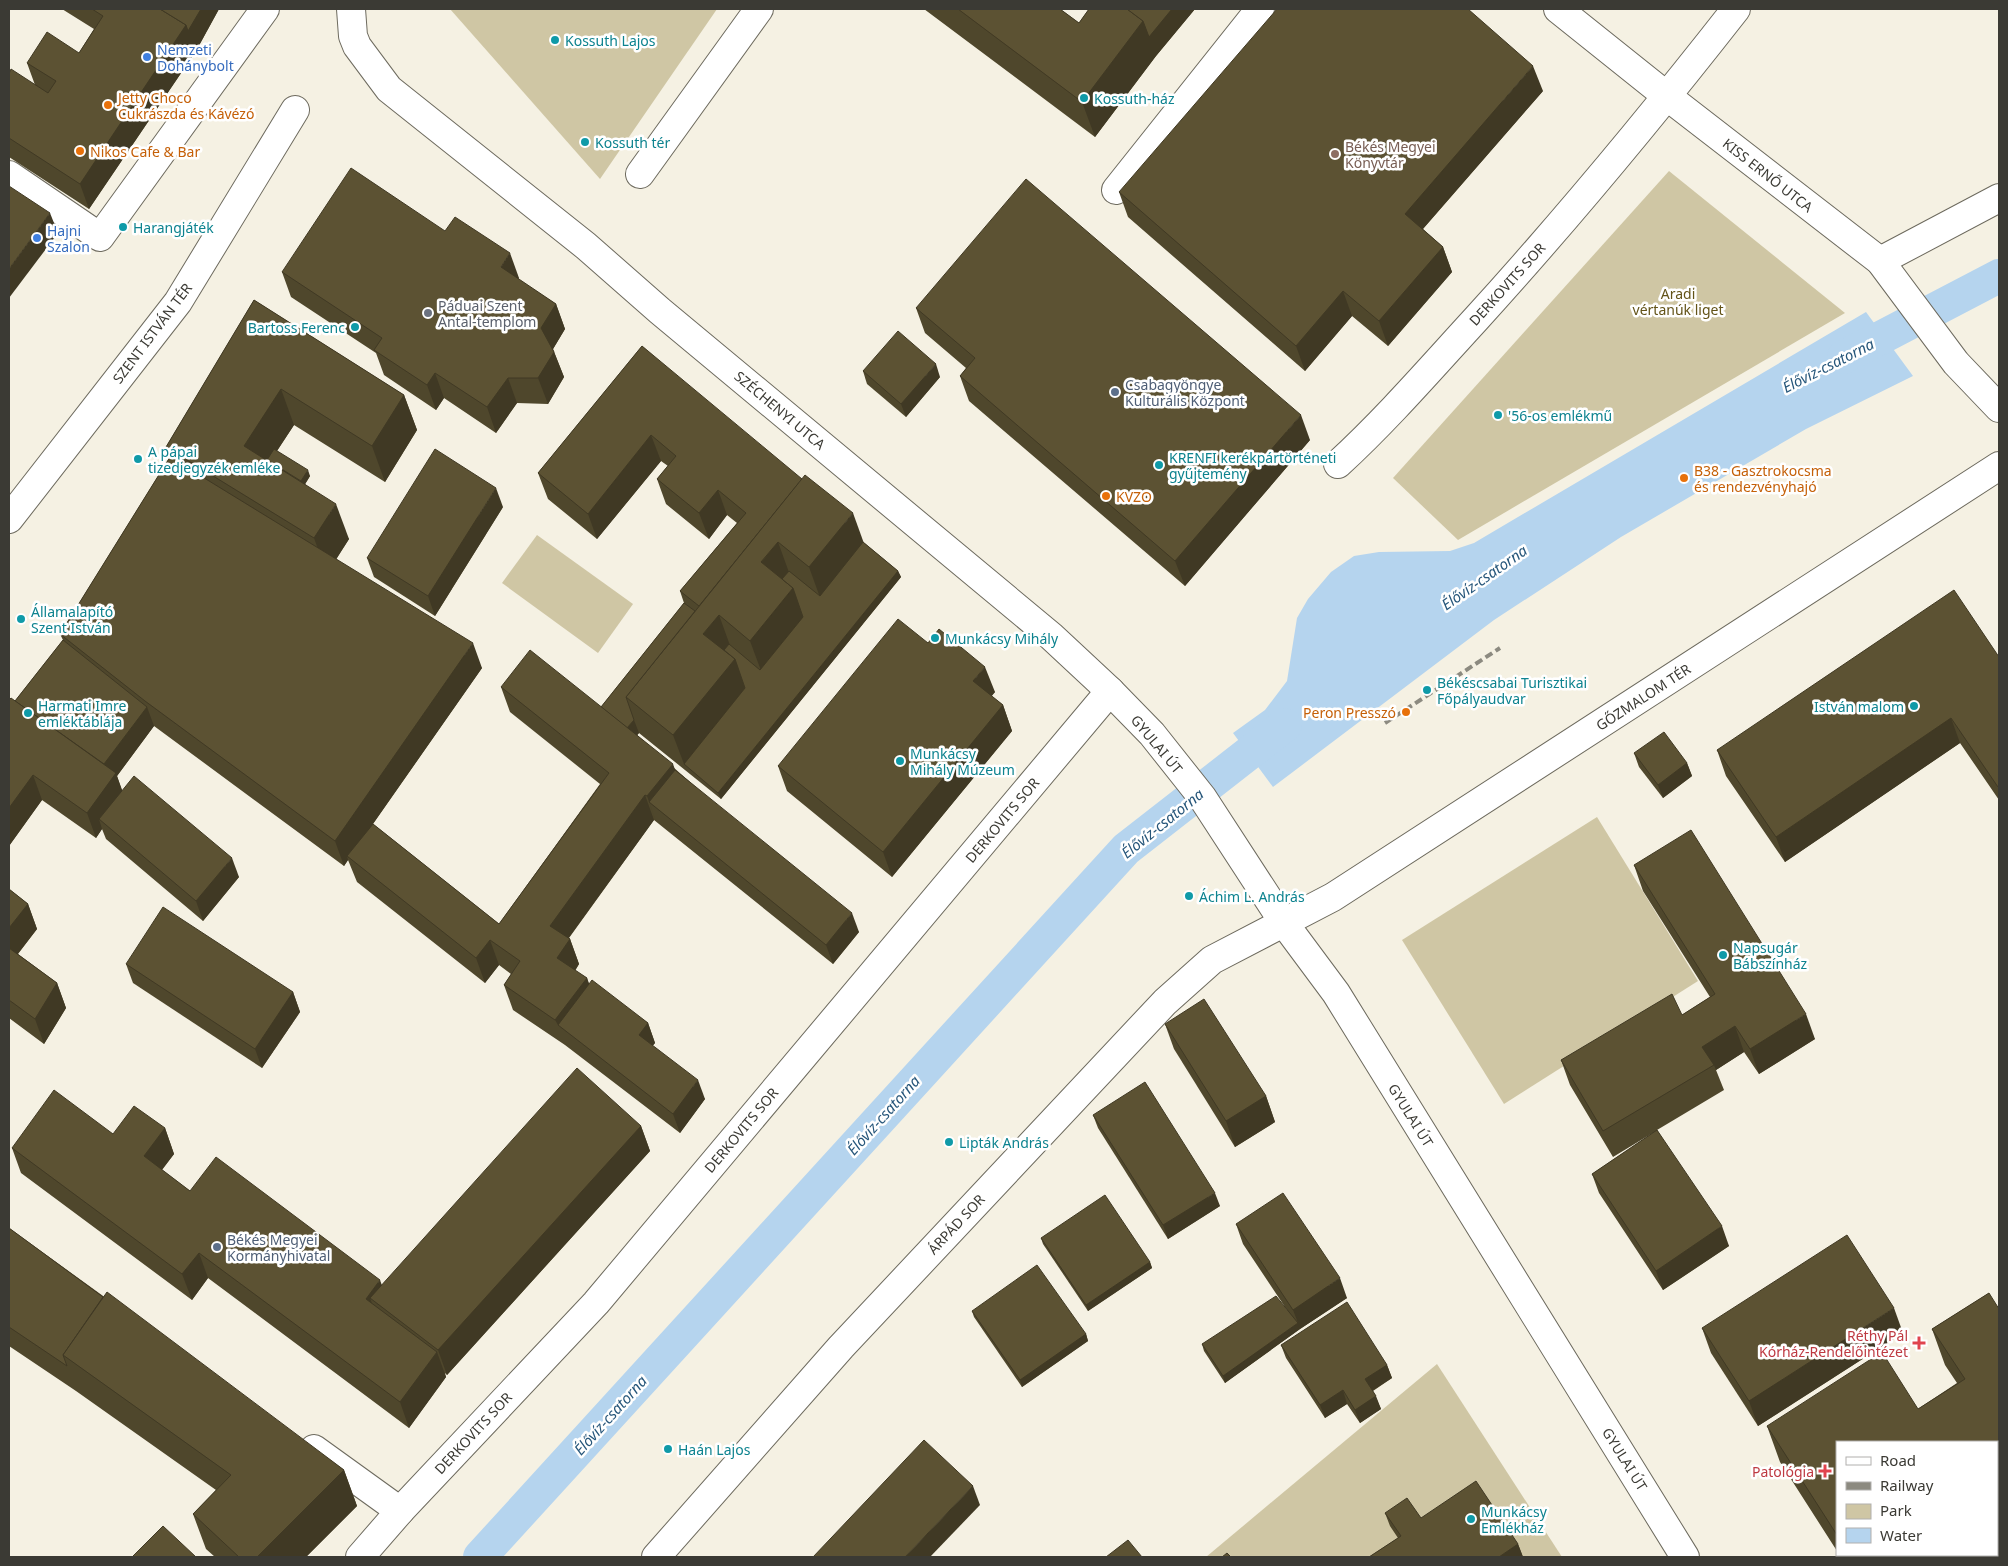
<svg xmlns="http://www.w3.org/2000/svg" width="2008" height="1566" font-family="'Noto Sans',sans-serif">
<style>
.green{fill:#cfc6a4}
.water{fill:#b5d4ee}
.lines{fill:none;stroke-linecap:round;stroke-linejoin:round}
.canal{stroke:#b5d4ee;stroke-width:34}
.pedestrian-casing{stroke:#6d6a5e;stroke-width:30}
.minor-casing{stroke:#6d6a5e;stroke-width:30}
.primary-casing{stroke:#6d6a5e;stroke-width:30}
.pedestrian{stroke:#fff;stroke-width:28}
.minor{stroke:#fff;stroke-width:28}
.primary{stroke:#fff;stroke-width:28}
.rail{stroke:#8c8a80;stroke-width:4;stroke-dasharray:8 4;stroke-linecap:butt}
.wall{fill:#4f472c}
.shaded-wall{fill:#403924}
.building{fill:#5c5233;stroke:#403924}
.culture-dot{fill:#0f9aa8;stroke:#fff;stroke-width:2}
.shop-dot{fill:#3f7fe0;stroke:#fff;stroke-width:2}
.food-dot{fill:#e8710a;stroke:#fff;stroke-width:2}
.education-dot{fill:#8d6e63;stroke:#fff;stroke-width:2}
.worship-dot{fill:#6b7280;stroke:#fff;stroke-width:2}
.service-dot{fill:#5c6f8a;stroke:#fff;stroke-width:2}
.health-dot{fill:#e0444e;stroke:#fff;stroke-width:2}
.labels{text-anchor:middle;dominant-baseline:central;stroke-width:5;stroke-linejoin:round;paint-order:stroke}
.culture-label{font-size:14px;fill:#0d838f;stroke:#fff;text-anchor:start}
.shop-label{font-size:14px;fill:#366cbe;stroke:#fff;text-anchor:start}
.food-label{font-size:14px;fill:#c56008;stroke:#fff;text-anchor:start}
.education-label{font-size:14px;fill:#785e54;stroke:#fff;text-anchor:start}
.street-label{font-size:14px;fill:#3b3a34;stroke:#fff}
.park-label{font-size:14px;fill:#635318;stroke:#fff}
.worship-label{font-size:14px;fill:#5b616d;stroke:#fff;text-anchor:start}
.service-label{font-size:14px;fill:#4e5e75;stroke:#fff;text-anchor:start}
.health-label{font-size:14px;fill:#be3a42;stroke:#fff;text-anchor:end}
.water-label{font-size:15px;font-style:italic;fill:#26567a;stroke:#fff}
</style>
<rect width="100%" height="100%" fill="#f5f1e3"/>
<g class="green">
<path d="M450,9H717L600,179Z"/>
<path d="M1669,171L1845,313L1458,540L1393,478Z"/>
<path d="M537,535L633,604L598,653L502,583Z"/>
<path d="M1597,817L1698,981L1504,1104L1402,940Z"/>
<path d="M1437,1364L1562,1557H1206Z"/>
</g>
<path class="water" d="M1866,312L1913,376L1806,429L1621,537L1494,620L1273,787L1233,733L1265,710L1287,681L1297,618L1308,599L1331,572L1354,556L1379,552L1450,551L1474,543Z"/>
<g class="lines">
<g class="canal">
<path d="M1844,357L1999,276"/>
<path d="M480,1557L1126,849L1285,725"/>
</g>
<g class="pedestrian-casing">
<path id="pedestrian" d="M9,519L178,302L295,110"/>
</g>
<g class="minor-casing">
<g id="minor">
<path d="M1558,9L1668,97L1880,261L1956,363L1999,408"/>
<path d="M640,174L759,9"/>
<path d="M9,175L100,237L265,9"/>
<path d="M1116,190L1260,9"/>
<path d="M1880,261L1999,198"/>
<path d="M1338,464C1387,419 1431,368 1476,319C1567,219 1653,115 1736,9"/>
<path d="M314,1449L400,1511"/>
<path d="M360,1557L400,1511L596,1303L1110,691"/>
<path d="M656,1557L841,1347L1165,1002L1212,960L1333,897L1999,466"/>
</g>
</g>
<g class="primary-casing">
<path id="primary" d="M351,9L353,36L357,46L389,89L586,246L660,311L1051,636L1110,691L1152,734L1202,797L1284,923L1336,993L1685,1557"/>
</g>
<use href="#pedestrian" class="pedestrian"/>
<use href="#minor" class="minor"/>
<use href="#primary" class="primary"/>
<path class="rail" d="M1385,723L1500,648"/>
</g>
<g class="wall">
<path d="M62,9H219L196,51L89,209L9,157V74L35,85L27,63L79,53L94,29Z"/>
<path d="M924,9H1060L1079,23L1089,9H1195L1156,56L1095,137Z"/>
<path d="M1543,91L1423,229L1443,247L1452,272L1388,346L1352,316L1305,371L1128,217L1119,192Z"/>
<path d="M445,231L519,278L518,279L556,304L565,329L553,349L564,377L548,404L517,403L496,433L444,398L436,410L384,375L376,353L291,297L282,272Z"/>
<path d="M254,300L404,395L417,430L385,482L294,425L277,451L310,476L305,484L349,539L336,559L482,668L373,824L499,924L600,784L510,712L501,687L601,707L684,603L680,591L737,523L727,515L709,539L666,504L657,479L668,466L661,461L597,539L548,499L538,473L642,346L863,542L898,571L901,577L721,799L639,733L637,735L859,932L833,964L654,820L569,938L570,939L579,964L575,971L587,978L589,984L648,1023L655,1043L652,1046L705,1099L680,1133L565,1045L513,1010L504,985L511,974L499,965L485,983L357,882L348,860L344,866L154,726L117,776L122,791L239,877L203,921L106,839L102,829L96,838L42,800L9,846V700L15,701L63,640L60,634L170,457L166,447Z"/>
<path d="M916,308L1310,440L1185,586L969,401L960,376L966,368L925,333Z"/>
<path d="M863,371L940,377L906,417L867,384Z"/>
<path d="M503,507L435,616L374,577L367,558Z"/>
<path d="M928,643L995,692L991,696L1003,705L1012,731L892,877L787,791L778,766Z"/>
<path d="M1999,657V800L1960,743L1785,862L1726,776L1717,750Z"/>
<path d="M1634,753L1687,763L1692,776L1663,798L1639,767Z"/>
<path d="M1634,865L1815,1039L1759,1074L1744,1052L1716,1070L1724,1090L1657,1130L1729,1246L1663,1290L1599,1193L1592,1174L1656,1131L1613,1157L1570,1085L1561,1060L1682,1015L1710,997L1643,891Z"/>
<path d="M9,889L28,904L37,929L18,954L57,983L66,1008L44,1044L9,1018Z"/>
<path d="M126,964L293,992L300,1012L262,1068L133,983Z"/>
<path d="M1165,1024L1266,1096L1275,1122L1235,1147L1174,1049Z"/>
<path d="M1093,1115L1220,1206L1168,1239L1098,1128Z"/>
<path d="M641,1126L650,1151L447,1375L445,1373L446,1377L409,1428L208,1278L192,1300L21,1173L12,1148L113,1134L165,1128L174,1154L162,1170L190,1191L382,1285Z"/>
<path d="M1236,1224L1347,1298L1300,1329L1225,1383L1204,1351L1202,1344L1287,1310L1243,1244Z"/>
<path d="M9,1228L344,1470L357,1506L306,1557H215L206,1549L193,1514L216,1490L76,1391L9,1346Z"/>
<path d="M1041,1238L1150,1262L1152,1268L1088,1311L1043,1244Z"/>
<path d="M1989,1293L1999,1557H1841L1839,1555H1997L1837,1442V1551L1780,1462L1767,1426L1918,1409L1957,1383L1945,1365L1932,1329Z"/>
<path d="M972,1311L1086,1334L1088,1341L1022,1387L974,1317Z"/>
<path d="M1702,1328L1903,1333L1758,1426L1711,1353Z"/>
<path d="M1281,1345L1387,1365L1392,1378L1373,1391L1381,1409L1360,1423L1347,1404L1325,1418L1286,1358Z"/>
<path d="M1385,1513L1421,1518L1518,1544L1523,1557H1369L1398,1538L1390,1526Z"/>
</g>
<g class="shaded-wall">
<path d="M201,9H219L196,51L89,209L80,184L186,25Z"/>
<path d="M1172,9H1195L1156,56L1095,137L1082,102L1143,21Z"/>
<path d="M1533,66L1543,91L1414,239L1405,214Z"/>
<path d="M50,213L58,233L9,298V269Z"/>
<path d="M1443,247L1452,272L1388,346L1379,321Z"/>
<path d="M510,253L519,278L510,292L501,267Z"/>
<path d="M1343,291L1352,316L1305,371L1296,346Z"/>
<path d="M556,304L565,329L550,354L541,328Z"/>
<path d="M554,352L564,377L548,404L538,378Z"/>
<path d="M936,364L940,377L906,417L901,404Z"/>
<path d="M435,373L444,398L436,410L427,385Z"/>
<path d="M508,378L517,403L496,433L487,407Z"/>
<path d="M281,389L294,425L261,475L244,446Z"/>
<path d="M404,395L417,430L385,482L372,446Z"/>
<path d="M1301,415L1310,440L1185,586L1175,561Z"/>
<path d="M651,435L661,461L597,539L588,514Z"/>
<path d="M308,470L310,476L295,501L293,494Z"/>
<path d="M496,488L503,507L435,616L428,596Z"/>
<path d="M718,490L727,515L709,539L699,513Z"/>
<path d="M336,504L349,539L327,574L314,538Z"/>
<path d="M853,513L866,549L822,603L809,567Z"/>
<path d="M778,542L791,578L719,615L732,651L642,710Z"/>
<path d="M898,571L901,577L721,799L718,793Z"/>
<path d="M793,588L806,623L763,676L750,641Z"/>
<path d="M473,643L482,668L349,858L347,856L348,860L344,866L335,841Z"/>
<path d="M735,659L748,695L684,764L673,735Z"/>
<path d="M985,667L995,692L983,707L973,681Z"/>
<path d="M1003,705L1012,731L892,877L883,852Z"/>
<path d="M147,707L154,726L117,776L125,798L99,819L102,829L96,838L87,813L102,767Z"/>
<path d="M1951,718L1960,743L1785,862L1776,837Z"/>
<path d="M634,720L639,733L628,746L623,733Z"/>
<path d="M1687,763L1692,776L1663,798L1658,785Z"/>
<path d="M673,764L682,789L649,802L656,822L647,796Z"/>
<path d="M33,775L42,800L9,846V808Z"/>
<path d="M645,795L654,820L559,951L550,926Z"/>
<path d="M232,858L239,877L203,921L196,901Z"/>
<path d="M28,904L37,929L9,965V928Z"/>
<path d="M852,913L859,932L833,964L826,945Z"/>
<path d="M570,939L579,964L566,984L557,958Z"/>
<path d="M490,940L499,965L485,983L476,958Z"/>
<path d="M587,978L596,1004L558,1025L555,1020Z"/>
<path d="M57,983L66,1008L44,1044L35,1019Z"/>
<path d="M293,992L300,1012L262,1068L255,1049Z"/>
<path d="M1806,1014L1815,1039L1759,1074L1750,1049Z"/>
<path d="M648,1023L655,1043L646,1054L639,1035Z"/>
<path d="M1735,1026L1744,1052L1716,1070L1714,1065L1702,1047Z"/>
<path d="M698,1080L705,1099L680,1133L673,1114Z"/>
<path d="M1266,1096L1275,1122L1235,1147L1226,1121Z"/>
<path d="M641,1126L650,1151L447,1375L438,1350Z"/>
<path d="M165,1128L174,1154L153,1181L144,1156Z"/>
<path d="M1215,1193L1220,1206L1168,1239L1163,1225Z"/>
<path d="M1722,1226L1729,1246L1663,1290L1656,1271Z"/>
<path d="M199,1253L208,1278L192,1300L182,1274Z"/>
<path d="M1150,1262L1152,1268L1088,1311L1086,1305Z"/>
<path d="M1340,1278L1347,1298L1300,1329L1225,1383L1223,1376L1298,1323L1293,1310Z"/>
<path d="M380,1280L389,1305L370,1298L378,1320L366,1299Z"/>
<path d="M1894,1308L1903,1333L1758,1426L1749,1401Z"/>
<path d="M1086,1334L1088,1341L1022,1387L1020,1380Z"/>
<path d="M437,1352L446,1377L409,1428L400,1402Z"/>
<path d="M1387,1365L1392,1378L1370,1392L1365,1379Z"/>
<path d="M1343,1390L1347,1404L1325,1418L1320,1405Z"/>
<path d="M1376,1396L1381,1409L1360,1423L1355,1410Z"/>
<path d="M344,1470L357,1506L306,1557H257Z"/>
<path d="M973,1486L980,1505L930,1557H905Z"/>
<path d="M1518,1544L1523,1557H1499Z"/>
<path d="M1890,1555H1928L1929,1557H1886Z"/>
</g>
<g class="building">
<path d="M92,9H160L186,25L80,184L9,138V74L11,69L48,93L56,81L27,63L47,32L79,53L103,16Z"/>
<path d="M160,9H201L188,31L186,25Z"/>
<path d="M958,9H1060L1079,23L1089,9H1127L1143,21L1082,102Z"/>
<path d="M1127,9H1172L1149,37L1143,21Z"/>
<path d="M1277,9H1468L1533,66L1405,214L1443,247L1379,321L1343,291L1296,346L1119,192Z"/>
<path d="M351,168L445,231L455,217L510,253L501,267L556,304L541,328L554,352L538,378H508L487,407L435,373L427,385L374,350L382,338L282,272Z"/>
<path d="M1026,179L1301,415L1175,561L960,376L975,358L916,308Z"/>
<path d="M9,186L50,213L9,269Z"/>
<path d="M254,300L404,395L372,446L281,389L244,446L336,504L314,538L166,447Z"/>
<path d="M898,331L936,364L901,404L863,371Z"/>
<path d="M642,346L802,479L699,606L680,591L746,513L718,490L699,513L657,479L676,456L651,435L588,514L538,473Z"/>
<path d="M274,449L308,470L301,481L267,460Z"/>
<path d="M435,449L496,488L428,596L367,558Z"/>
<path d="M170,457L473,643L335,841L145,701L60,634Z"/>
<path d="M805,475L853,513L809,567L778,542L761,562L793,588L750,641L719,615L703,634L735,659L673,735L626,697Z"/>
<path d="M863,542L898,571L718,793L684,764L745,688L735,659L724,650L729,644L760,670L803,617L793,588L782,579L789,571L820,596Z"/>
<path d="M1954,590L1999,657V786L1998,787L1951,718L1776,837L1717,750Z"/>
<path d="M684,603L695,611L626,697L634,720L627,728L601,707Z"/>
<path d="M898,619L928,643L939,629L985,667L973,681L1003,705L883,852L778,766Z"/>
<path d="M63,640L147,707L104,764L15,701Z"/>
<path d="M530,650L673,764L647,796L645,795L550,926L570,939L557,958L587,978L555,1020L504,985L520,961L490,940L476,958L347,856L373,824L499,924L609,773L501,687Z"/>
<path d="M11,698L116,773L87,813L33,775L9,808V700Z"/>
<path d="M1664,732L1687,763L1658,785L1634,753Z"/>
<path d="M675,770L852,913L826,945L649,802Z"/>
<path d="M134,776L232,858L196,901L99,819Z"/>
<path d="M1691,830L1806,1014L1750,1049L1735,1026L1702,1047L1714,1065L1603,1131L1561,1060L1672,994L1682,1015L1715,994L1634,865Z"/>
<path d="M9,889L28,904L9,928Z"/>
<path d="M163,907L293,992L255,1049L126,964Z"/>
<path d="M9,948L57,983L35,1019L9,1000Z"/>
<path d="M592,980L648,1023L639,1035L698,1080L673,1114L558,1025Z"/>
<path d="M1204,999L1266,1096L1226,1121L1165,1024Z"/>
<path d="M577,1068L641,1126L438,1350L370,1298Z"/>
<path d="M1145,1082L1215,1193L1163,1225L1093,1115Z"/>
<path d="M54,1090L113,1134L134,1106L165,1128L144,1156L190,1191L216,1157L380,1280L366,1299L437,1352L400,1402L199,1253L182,1274L12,1148Z"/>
<path d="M1657,1130L1722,1226L1656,1271L1592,1174Z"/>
<path d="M1283,1193L1340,1278L1293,1310L1236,1224Z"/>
<path d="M1105,1195L1150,1262L1086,1305L1041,1238Z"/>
<path d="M9,1228L103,1297L63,1355L67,1366L9,1327Z"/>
<path d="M1847,1235L1894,1308L1749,1401L1702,1328Z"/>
<path d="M1037,1265L1086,1334L1020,1380L972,1311Z"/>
<path d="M107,1292L344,1470L257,1557H239L193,1514L231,1475L63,1355Z"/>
<path d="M1989,1293L1999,1309V1557H1935L1933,1555H1997V1442H1837V1535L1767,1426L1882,1352L1918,1409L1965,1379L1932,1329Z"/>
<path d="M1276,1296L1298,1323L1223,1376L1202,1344Z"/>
<path d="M1347,1302L1387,1365L1365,1379L1376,1396L1355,1410L1343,1390L1320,1405L1281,1345Z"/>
<path d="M924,1440L973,1486L905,1557H813Z"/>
<path d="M1476,1481L1518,1544L1499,1557H1369L1401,1536L1385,1513L1407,1498L1421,1518Z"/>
<path d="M163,1526L196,1557H132Z"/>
<path d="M1128,1540L1142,1557H1106Z"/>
<path d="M1227,1553L1231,1557H1222Z"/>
<path d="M1849,1555H1890L1886,1557H1851Z"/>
</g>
<g class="culture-dot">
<circle cx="555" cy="40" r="5"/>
<circle cx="1084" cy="98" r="5"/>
<circle cx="585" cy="142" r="5"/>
<circle cx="123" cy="227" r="5"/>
<circle cx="355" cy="327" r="5"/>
<circle cx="1498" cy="415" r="5"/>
<circle cx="138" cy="459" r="5"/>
<circle cx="1159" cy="465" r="5"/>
<circle cx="21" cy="619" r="5"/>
<circle cx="935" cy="638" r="5"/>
<circle cx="1427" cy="690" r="5"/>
<circle cx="1914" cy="706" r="5"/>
<circle cx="28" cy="713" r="5"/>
<circle cx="900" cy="761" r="5"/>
<circle cx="1189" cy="896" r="5"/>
<circle cx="1723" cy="955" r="5"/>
<circle cx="949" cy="1142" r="5"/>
<circle cx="668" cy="1449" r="5"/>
<circle cx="1471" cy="1519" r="5"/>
</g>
<g class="shop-dot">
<circle cx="147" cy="57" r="5"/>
<circle cx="37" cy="238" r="5"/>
</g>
<g class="food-dot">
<circle cx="108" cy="105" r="5"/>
<circle cx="80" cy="151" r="5"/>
<circle cx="1684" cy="478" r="5"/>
<circle cx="1106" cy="496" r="5"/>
<circle cx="1406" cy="712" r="5"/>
</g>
<circle class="education-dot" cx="1335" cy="154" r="5"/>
<circle class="worship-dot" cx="428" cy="313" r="5"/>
<g class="service-dot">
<circle cx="1115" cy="392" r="5"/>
<circle cx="217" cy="1247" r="5"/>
</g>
<g class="health-dot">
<path d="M1916.5 1335.5h5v5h5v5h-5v5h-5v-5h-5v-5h5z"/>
<path d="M1822.5 1463.5h5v5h5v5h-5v5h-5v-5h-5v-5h5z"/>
</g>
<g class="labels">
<g class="culture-label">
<text x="565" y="40">Kossuth Lajos</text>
<text x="1094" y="98">Kossuth-ház</text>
<text x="595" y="142">Kossuth tér</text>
<text x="133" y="227">Harangjáték</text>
<text x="345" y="327" text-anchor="end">Bartoss Ferenc</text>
<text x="1508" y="415">'56-os emlékmű</text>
<text x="148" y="451">A pápai<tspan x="148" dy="16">tizedjegyzék emléke</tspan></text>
<text x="1169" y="457">KRENFI kerékpártörténeti<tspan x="1169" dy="16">gyűjtemény</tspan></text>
<text x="31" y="611">Államalapító<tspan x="31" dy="16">Szent István</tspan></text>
<text x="945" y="638">Munkácsy Mihály</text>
<text x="1437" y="682">Békéscsabai Turisztikai<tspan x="1437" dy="16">Főpályaudvar</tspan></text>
<text x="38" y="705">Harmati Imre<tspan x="38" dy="16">emléktáblája</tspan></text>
<text x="1904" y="706" text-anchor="end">István malom</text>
<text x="910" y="753">Munkácsy<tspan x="910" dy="16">Mihály Múzeum</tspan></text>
<text x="1199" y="896">Áchim L. András</text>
<text x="1733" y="947">Napsugár<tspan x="1733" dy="16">Bábszínház</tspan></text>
<text x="959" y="1142">Lipták András</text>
<text x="678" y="1449">Haán Lajos</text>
<text x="1481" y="1511">Munkácsy<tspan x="1481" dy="16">Emlékház</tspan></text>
</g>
<g class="shop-label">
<text x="157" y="49">Nemzeti<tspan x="157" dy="16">Dohánybolt</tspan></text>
<text x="47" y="230">Hajni<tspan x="47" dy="16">Szalon</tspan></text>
</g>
<g class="food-label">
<text x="118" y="97">Jetty Choco<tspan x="118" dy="16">Cukrászda és Kávézó</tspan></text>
<text x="90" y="151">Nikos Cafe &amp; Bar</text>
<text x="1694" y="470">B38 - Gasztrokocsma<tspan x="1694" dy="16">és rendezvényhajó</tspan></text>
<text x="1116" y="496">KVZO</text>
<text x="1396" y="712" text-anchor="end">Peron Presszó</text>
</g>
<g class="education-label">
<text x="1345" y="146">Békés Megyei<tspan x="1345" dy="16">Könyvtár</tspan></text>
</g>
<g class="street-label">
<text transform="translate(1768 175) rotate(38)">KISS ERNŐ UTCA</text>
<text transform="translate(1507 284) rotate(-48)">DERKOVITS SOR</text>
<text transform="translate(152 333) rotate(-53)">SZENT ISTVÁN TÉR</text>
<text transform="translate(780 410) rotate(40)">SZÉCHENYI UTCA</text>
<text transform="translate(1643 697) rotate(-33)">GŐZMALOM TÉR</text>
<text transform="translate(1157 744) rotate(50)">GYULAI ÚT</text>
<text transform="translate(1002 820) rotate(-50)">DERKOVITS SOR</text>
<text transform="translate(1411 1115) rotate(58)">GYULAI ÚT</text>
<text transform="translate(741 1130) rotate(-50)">DERKOVITS SOR</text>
<text transform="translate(956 1224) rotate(-47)">ÁRPÁD SOR</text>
<text transform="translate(473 1433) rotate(-47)">DERKOVITS SOR</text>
<text transform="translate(1625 1459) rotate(58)">GYULAI ÚT</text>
</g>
<g class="park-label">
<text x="1678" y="293">Aradi<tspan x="1678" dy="16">vértanúk liget</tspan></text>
</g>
<g class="worship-label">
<text x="438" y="305">Páduai Szent<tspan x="438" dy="16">Antal-templom</tspan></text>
</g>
<g class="service-label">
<text x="1125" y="384">Csabagyöngye<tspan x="1125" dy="16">Kulturális Központ</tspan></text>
<text x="227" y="1239">Békés Megyei<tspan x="227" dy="16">Kormányhivatal</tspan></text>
</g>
<g class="health-label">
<text x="1908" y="1335">Réthy Pál<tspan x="1908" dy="16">Kórház-Rendelőintézet</tspan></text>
<text x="1814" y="1471">Patológia</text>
</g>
<g class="water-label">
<text transform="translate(1828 365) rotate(-27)">Élővíz-csatorna</text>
<text transform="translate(1484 577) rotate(-35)">Élővíz-csatorna</text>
<text transform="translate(1162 823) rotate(-39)">Élővíz-csatorna</text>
<text transform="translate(883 1115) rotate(-48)">Élővíz-csatorna</text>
<text transform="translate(610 1415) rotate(-48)">Élővíz-csatorna</text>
</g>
</g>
<rect width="2008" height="1566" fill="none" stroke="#3b3a34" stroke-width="20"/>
<rect x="1836" y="1441" width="162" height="115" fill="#ffffff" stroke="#b1b0ae"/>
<rect x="1846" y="1457" width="25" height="8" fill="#ffffff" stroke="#b1b0ae"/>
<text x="1880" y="1466" font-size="15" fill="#3b3a34">Road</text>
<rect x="1846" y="1482" width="25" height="8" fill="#8c8a80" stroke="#b1b0ae"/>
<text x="1880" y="1491" font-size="15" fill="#3b3a34">Railway</text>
<rect x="1846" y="1504" width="25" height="15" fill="#cfc6a4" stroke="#b1b0ae"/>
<text x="1880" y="1516" font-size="15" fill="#3b3a34">Park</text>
<rect x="1846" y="1528" width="25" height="15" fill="#b5d4ee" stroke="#b1b0ae"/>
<text x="1880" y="1541" font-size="15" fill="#3b3a34">Water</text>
</svg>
